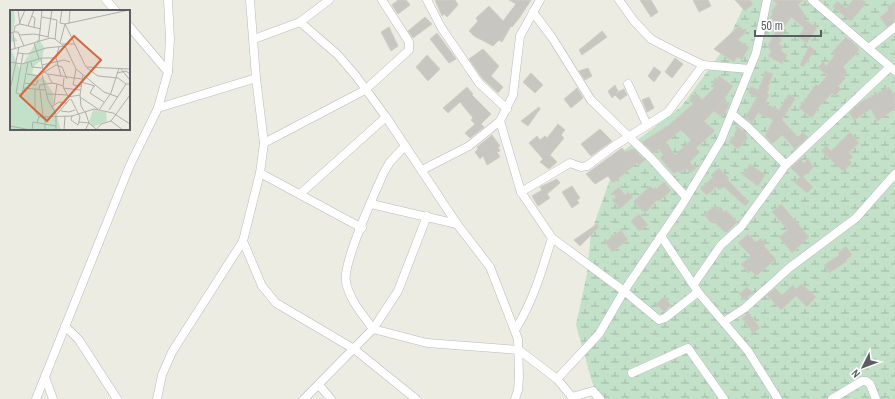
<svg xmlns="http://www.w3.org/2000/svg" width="895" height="399" font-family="'Archivo Narrow',sans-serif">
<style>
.wetland{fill:url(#wetland-marsh)}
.building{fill:#c8c6c0;stroke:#d0cec2;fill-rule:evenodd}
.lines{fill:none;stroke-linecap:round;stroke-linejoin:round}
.street-casing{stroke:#b8b9be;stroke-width:9}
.street{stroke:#fff;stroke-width:8}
.inset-road{fill:none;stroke:#aeafab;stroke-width:1}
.view{fill:#d56640;fill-opacity:0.15;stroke:#d56640;stroke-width:2}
.inset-edge{fill:none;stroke:#5b5d62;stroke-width:2}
</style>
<defs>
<pattern id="wetland-marsh" width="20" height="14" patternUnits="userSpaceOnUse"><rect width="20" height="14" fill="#c2e1c8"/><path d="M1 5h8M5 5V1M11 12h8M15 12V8" fill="none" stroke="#a1baa6"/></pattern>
</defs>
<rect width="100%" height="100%" fill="#ecece3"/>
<path class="wetland" d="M747,0H895V399H597L576,325L587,274L591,233L619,154L681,107L723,50Z"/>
<g class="building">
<path d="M398,0H406L410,5L398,14L392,5Z"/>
<path d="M435,0H455L458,5L447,17L444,14L442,16Z"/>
<path d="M509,0H531L520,17L512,27L511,26L502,42L499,40L493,46L474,36L469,31L478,21L476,18L489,6L503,21L516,4Z"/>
<path d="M640,0H651L658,12L651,17Z"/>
<path d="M693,0H708L711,6L699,12Z"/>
<path d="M735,0H750L753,4L745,11Z"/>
<path d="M773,0H803L798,5L805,15L803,18L817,28L807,43L798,37L804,28L791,17L783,28L785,30L779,38L782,39L779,44L783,46L781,51L787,55L782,64L768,56L771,52L768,46L776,30L772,26L775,21L770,18L773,14L771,12L777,4Z"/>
<path d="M853,0H863L866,3L851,21L833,7L837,1L846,8Z"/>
<path d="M895,1V22L887,27L880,17L889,10L887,8Z"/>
<path d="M425,17L432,24L413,38L408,31Z"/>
<path d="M739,26L746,32L738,40L749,47L742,60L737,57L734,62L714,49Z"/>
<path d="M389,27L398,46L391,51L381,32Z"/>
<path d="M602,31L607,37L582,55L579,50Z"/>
<path d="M437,33L456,59L449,63L430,39Z"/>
<path d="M846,37L859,48L858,49L859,51L843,67L847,72L843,76L846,78L838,86L841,89L835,96L832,93L818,108L812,118L799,108L816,84L818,86L827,76L818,67L823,62L826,66L835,55L832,52Z"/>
<path d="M809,46L815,50L803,67L800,65Z"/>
<path d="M483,49L499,66L491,76L503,87L498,93L483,79L469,59Z"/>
<path d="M427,55L440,69L428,81L416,67Z"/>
<path d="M675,58L683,64L672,78L665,72Z"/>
<path d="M654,67L661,72L654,82L648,76Z"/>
<path d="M588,68L592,76L585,80L579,71Z"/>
<path d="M766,71L773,74L768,87H769L767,94L769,95L765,103L779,110L789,94L795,99L782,120L798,137L803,132L808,137L795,149L782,135L772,144L765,136L773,120L758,113L752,123L745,118L757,97L748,93L751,86L758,90Z"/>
<path d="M531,73L543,85L535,93L523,82Z"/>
<path d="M719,76L733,86L723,101L729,105L728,108L722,117L714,111L704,121L715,131L696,148L700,152L690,162L696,168L690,173L686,168L680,173L678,171L674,174L660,158L663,155L659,149L654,153L642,142L669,125L693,104L689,100L696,93L702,100L714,88L711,86ZM681,130L691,140L675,155L666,142Z"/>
<path d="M615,85L618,91L616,93L624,89L627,95L620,100L615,95L612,98L608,91Z"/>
<path d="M467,87L473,94L472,95L491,114L481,124L484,127L470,138L465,133L475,124L471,120L473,118L460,102L448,113L443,108Z"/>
<path d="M889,87L895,96V109L877,121L871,109L854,120L849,113L861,102Z"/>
<path d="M577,88L583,98L571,108L564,99Z"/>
<path d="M649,97L654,108L647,112L642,100Z"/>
<path d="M539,107L540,109L528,126L521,121Z"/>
<path d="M558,124L565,130L561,135L564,138L550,155L557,162L549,169L540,162L543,159L529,143L537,136L540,140L545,136L547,138Z"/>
<path d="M737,126L747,134L746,136L748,138L738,149L729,142L735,135L734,134L737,129L735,128Z"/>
<path d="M600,129L612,141L591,156L581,144Z"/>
<path d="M850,132L859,143L849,152L853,157L849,160L852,163L843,171L821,151L826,146L831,151Z"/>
<path d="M492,135L500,146L498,147L500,151L497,152L500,157L487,165L483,156L480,159L475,152L478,149L477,147Z"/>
<path d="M622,148L625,152L633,149L645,160L639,165L637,163L613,183L608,176L595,184L586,174Z"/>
<path d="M800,159L804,163L808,159L814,167L803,177L813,187L807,193L794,182L800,177L791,168Z"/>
<path d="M750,164L765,175L758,186L743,175Z"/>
<path d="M719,168L729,178L727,179L749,202L745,206L724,187L719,190L716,187L707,195L700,189L713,177L711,175Z"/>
<path d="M557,179L560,183L547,194L550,198L538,206L532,196L542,190L540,187Z"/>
<path d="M664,182L671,191L659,201L657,200L645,213L633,202L650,186L653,189L655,187L656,189Z"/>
<path d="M572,186L580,198L577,200L579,203L572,208L562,192Z"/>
<path d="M619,187L625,195L628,192L633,197L620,209L612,200L616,197L612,193Z"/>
<path d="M781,204L809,237L792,253L779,237L788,230L772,212Z"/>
<path d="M714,206L717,210L721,207L724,212L726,210L737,222L726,233L713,221L711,223L705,216V214Z"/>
<path d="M639,214L648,225L639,231L631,221Z"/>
<path d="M597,224L599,227L580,246L574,240Z"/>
<path d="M621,230L628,240L612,252L605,242Z"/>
<path d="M748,234L756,242L761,238L766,245L764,246L776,259L756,276L751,271L748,273L741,264L751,256L738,243Z"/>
<path d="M846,246L852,255L846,260L847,261L829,273L824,265L839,255L838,253Z"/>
<path d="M802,284L816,297L807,307L796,296L781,310L767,295L775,288L782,295L793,285L796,289Z"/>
<path d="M747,287L753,293L744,300L739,294Z"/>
<path d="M664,297L671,305L664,312L656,304Z"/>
<path d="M749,313L760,328L753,333L742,318Z"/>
</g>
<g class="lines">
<g class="street-casing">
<g id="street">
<path d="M106,0L116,11"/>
<path d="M427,0L441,27L479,83L507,109"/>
<path d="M619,0L634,21L651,39L674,51L703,65L749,69"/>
<path d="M812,0L895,71"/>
<path d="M533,12L553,39L591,100L651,158L686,197"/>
<path d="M300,22L338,55L356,76L386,117L457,224L490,267L518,339L519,377L518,390L515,399"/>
<path d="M254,39L300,22L329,0"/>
<path d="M869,48L895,27"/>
<path d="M168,72L170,39L168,0"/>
<path d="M628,84L647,125"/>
<path d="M158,108L256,78"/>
<path d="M732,114L748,127L786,165"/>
<path d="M500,121L521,192L570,163L581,167L587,166L614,146L668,112L703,65"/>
<path d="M264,143L365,90L409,50V42L382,0"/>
<path d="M405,146L390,162L384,172C375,193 342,263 346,282C349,299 363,315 373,329L427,343L519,350L557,379L572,397L593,391L600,399"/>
<path d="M422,170L469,146L500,121L513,95L520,36L540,0"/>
<path d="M260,173L362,228"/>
<path d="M300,194L386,117"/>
<path d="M371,204L457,224"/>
<path d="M661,236L698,292L748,351L778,399"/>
<path d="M552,238L624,291L659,320L665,318L698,292"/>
<path d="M243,241L262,286L276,303L354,349L416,399"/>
<path d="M694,284L721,245L741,227L786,165L890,67"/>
<path d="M725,321L745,308L789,268L856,218L895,174"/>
<path d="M65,326L79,340L117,399"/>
<path d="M515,330C533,302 542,270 552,238L521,192"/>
<path d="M632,373L688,348L724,399"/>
<path d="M45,377L53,399"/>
<path d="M557,379L599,334L624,291L682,205L721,140L756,53L767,0"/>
<path d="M319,385L331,399"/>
<path d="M36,399L130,165L158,108L168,72L129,26"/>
<path d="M157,399L162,375L172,352L243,241L260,173L264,143L256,78L250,0"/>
<path d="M304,399L373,329L398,291L427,216"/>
<path d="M832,399L862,381H866L870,384L876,399"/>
</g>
</g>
<use href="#street" class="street"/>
</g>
<g transform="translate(10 10)">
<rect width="120" height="120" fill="#ecece3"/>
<path d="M0,0H4L5,9L2,25L8,31L1,32L0,37L10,59L28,29L34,37L32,50L24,56L22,63L34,69L43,83L44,96L51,120H0Z" fill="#c2e1c8"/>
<path d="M83,100L96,102L97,111L83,117L79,112Z" fill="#c2e1c8"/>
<path class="inset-road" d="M8,0L10,14M52,0L50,13L55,14L119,0M22,6L25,8L24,17M32,7L47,10L45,29M59,13L60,0M9,14L15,0M55,14L76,57L120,59M18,16L24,0M4,22H8L14,36M0,23L4,22L5,16L10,14L31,19M3,23L5,38M9,25L24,24L39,27M38,27L42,0M29,31L32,0M24,33L29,49M50,33L55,14M52,34H65M49,37L46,48L51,66M0,40L40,28L45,29L56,38L66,59L94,82L108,87M8,43L17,44L36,38L55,36M13,44L6,83L12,85L18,52M31,49L33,60L37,64L72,69M21,51L22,57L32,58M0,52L12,54L32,48H46M32,55L54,50L60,52M46,55L52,57L57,69M77,58L88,66L108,68L116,74M66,59L63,75L71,76M111,59L120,70M107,63L116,61L120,64M17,64L28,66L46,55M32,65L38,90L46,104V120M38,65L42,73L47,74M73,65L70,85L71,96L74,101M54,68L53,76L58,87L70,85M71,72L85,76M15,73L26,75L28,70M1,76L9,37M84,76L80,83L94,92M14,78L35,80M53,78L70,80M25,79V101L29,107M29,79L30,75L42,73M30,80L33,106M36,84L58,85M70,87L88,99M61,89L70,107L68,115L61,110L62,106M44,94L47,74L53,76M41,97L49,92L57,93M89,100L101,83L109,58M99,100L116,74H120M51,101L59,102L65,100M75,101L79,113L86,119M103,103L120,114M47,104L60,89M101,111L120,85M69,112L79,113L75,120M27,113L29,107L62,106L84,99L103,103M0,116L21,120M22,120L23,112L46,116M35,120V106M54,120L55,106M86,120L91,114L101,111L113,120"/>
<path class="view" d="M64,26L91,50L37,111L10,86Z"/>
<rect width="120" height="120" class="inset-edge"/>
</g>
<g transform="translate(863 367) rotate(228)" stroke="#ffffff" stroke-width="3" paint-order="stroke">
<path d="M0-3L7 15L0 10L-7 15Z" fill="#5b5d62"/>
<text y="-6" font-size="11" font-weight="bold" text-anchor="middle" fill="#5b5d62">N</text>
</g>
<path d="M755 30v6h66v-6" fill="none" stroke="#5b5d62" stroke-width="2"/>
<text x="761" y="30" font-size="12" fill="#5b5d62" stroke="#ffffff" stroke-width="3" paint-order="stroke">50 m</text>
</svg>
